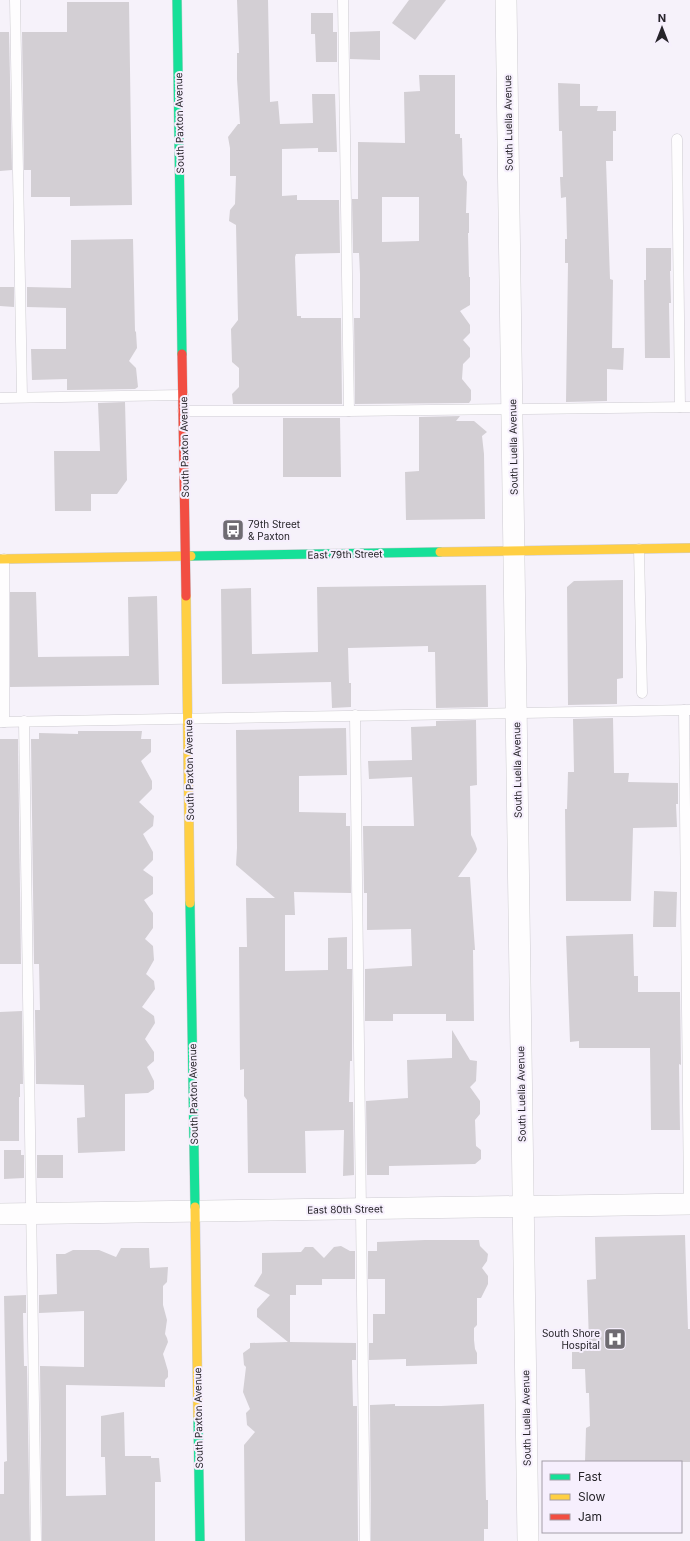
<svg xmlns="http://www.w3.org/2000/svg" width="690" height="1541" font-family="Inter,sans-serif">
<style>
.building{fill:#d3cfd4;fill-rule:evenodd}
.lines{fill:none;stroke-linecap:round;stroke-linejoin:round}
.lane-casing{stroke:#ceccd1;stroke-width:11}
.street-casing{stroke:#ceccd1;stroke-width:22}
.fast-casing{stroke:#ceccd1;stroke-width:10}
.slow-casing{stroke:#ceccd1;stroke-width:10}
.jam-casing{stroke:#ceccd1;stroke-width:10}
.lane{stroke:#fefdfe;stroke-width:10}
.street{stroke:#fefdfe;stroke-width:21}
.fast{stroke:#16e098;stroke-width:9}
.slow{stroke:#ffcf43;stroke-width:9}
.jam{stroke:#f24e42;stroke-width:9}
.labels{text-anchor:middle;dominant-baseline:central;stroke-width:4;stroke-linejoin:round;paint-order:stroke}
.street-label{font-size:10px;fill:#262429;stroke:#f6effd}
.poi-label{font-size:10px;fill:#262429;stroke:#f6effd;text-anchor:start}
</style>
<rect width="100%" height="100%" fill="#f6f2fa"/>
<g class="building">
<path d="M237,0H268L270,102L278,101L280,124L313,123L312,94H335L337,152H318V148L282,149V196L297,195V200H339L340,253L296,254L295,257L297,316H301V318H341L342,404H233L232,394L239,387V368L232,362L231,329L238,320L236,225L229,221L230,210L235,204L236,176H230V148L228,137L238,124H240L237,79V53H239Z"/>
<path d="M409,0H446L415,40L392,23Z"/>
<path d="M67,2H129L132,205L70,206V197H31V170H24L22,32H67Z"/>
<path d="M311,13H333V32H337V62H316L315,34H311Z"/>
<path d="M380,31V60L350,59V32Z"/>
<path d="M0,32H9L12,170L0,171Z"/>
<path d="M419,75H455V134H460V138H462L463,175L467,182L466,213H469V233H468L469,277H470V305L460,311L470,325V333L463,340L470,348V357L463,364L462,379L471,390V400L469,403L355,404L354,318H360V274L359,253H353L352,199H358V142L405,143L404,92L420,91ZM382,197H419V241L382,242Z"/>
<path d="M558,83L580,84V106H598L597,111H616V131H613V161H606L610,279L613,280L612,348H624L623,370L607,369V401L566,402L568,263H565V239H567L566,197L561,198L560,177H563L562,131H559Z"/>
<path d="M133,239L135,331L136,332L137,348L129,361L136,368L138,387L135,389L67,390V379L32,380L31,349H66V308L27,307V287L71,288V240Z"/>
<path d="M646,248H671V271H670L671,303H669L670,358H645L644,280H646Z"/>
<path d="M0,287H14V307L0,306Z"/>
<path d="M125,402L127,480L117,494H91V511H55L54,451H100L98,403Z"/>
<path d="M460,416L456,421H474L487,432L482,436L484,454L485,519L406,520L405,472L419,471V417Z"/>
<path d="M283,418H340L341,477H283Z"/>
<path d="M623,580V678L617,679V704L568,705L567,587L574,581Z"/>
<path d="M486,585L488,707L436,708L435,652H428V646L348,648L349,683H351V707L332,708L331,682L222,684L221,589L251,588L252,654L318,652L317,587Z"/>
<path d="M10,592H36L38,657L129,656L128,597L157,596L159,685L10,687Z"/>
<path d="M613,718L614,773H629L628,782L678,783V804H676L677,827L633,828L631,901H566L565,809H567L568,772H574L573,719Z"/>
<path d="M476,720L477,785L470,786L471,835L475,843L477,849L476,852L458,877H470L475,950H473L474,1021H446V1014H393V1021H365V969L412,966L411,929L367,930V893H364L363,826H414L412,777L369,779L368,761L412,760L411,727L436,726V721Z"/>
<path d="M346,728L347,775L299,776V812L346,813V826H350L351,893L294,892L295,915H285V971L328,970V938L347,937V969H352V1061H350L349,1102H353L354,1175L343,1176L344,1130L305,1131L306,1173H248L247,1100L244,1096V1069L240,1070L239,947H247L246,898H275L236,865L237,848L236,730Z"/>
<path d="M78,731H142L141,739H151V752L141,761L152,781V789L139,802L154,816L153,826L143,834L153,852V860L143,870L153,877V894L144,900L153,913V928L145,939L153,946L154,960L146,974L154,981L155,989L142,1007L154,1016L155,1023L145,1039L154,1052V1061L147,1067L154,1081V1089L148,1093L125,1094V1151L78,1153L77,1118L85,1117L84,1085L36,1084L35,1010H40L39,964H34L31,739H39V733L78,734Z"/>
<path d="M0,739H18L21,964H0Z"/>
<path d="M654,891L677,892L676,927H653Z"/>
<path d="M633,934L634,976H638V992H680L681,1065L679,1064L680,1130H651L650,1048H579V1041L570,1042L566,936Z"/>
<path d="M22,1011L23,1084H20V1097H19V1141H0V1012Z"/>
<path d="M452,1030L470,1060L477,1061L476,1081L470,1087L480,1101V1114L475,1120L476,1146L481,1150V1159L475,1164L389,1166V1175H367L366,1101L408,1098L407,1060L452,1058Z"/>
<path d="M4,1150H21V1155H24V1178L4,1179Z"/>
<rect x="37" y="1155" width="26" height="23"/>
<path d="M685,1235L688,1329H690V1462H585L586,1428L590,1426L589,1393H586L585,1369H572V1352H583L582,1344L589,1343L587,1280L596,1279L595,1237Z"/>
<path d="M425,1240H479L480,1246L488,1254L487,1261L482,1268L488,1276V1284L481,1298H477V1325L474,1328V1340L475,1349L477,1353V1364L406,1366V1359L369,1360V1343H373V1314H385V1279H368V1251H377V1242Z"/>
<path d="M341,1246L350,1251H355V1279H322V1285H296V1295H290V1342L356,1343V1360H352V1362L353,1406H357L358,1541H245L244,1445L255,1432L247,1425L246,1413L250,1409L243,1392L246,1367L244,1365L243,1353L250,1348V1343L288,1342L257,1317V1309L270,1295L254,1286L262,1273V1253L301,1252L305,1247H313L324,1258L334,1247Z"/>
<path d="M121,1248H149L150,1268L168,1267L167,1282L163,1286V1305L167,1320L165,1334L167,1338L168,1342L163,1354L168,1371V1377L165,1380V1387L66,1385V1496L106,1495L105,1457H101V1416L124,1412L125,1456H151V1458H159L161,1482H155V1541H42L40,1366L84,1367V1311L39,1313V1295L57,1294L56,1254H65L73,1250H99L116,1257Z"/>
<path d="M26,1295V1313H23L24,1366H27L30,1541H0V1494H4V1462L7,1461L4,1296Z"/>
<path d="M395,1404V1406H441L484,1404L486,1500H488V1529H484V1541H371L370,1405Z"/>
</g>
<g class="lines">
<g class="lane-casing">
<g id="lane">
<path d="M15,0L22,397"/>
<path d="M343,0L349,411"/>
<path d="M677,139L680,407"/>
<path d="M0,398L183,395"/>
<path d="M183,411H349L690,407"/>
<path d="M639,549L642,693"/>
<path d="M684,710L689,1204"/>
<path d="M355,715L365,1541"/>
<path d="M24,721L36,1541"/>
<path d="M0,722L690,710"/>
<path d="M4,722V559"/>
</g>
</g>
<g class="street-casing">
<g id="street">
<path d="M506,0L528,1541"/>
<path d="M0,1214L690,1204"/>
</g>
</g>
<g class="fast-casing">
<g id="fast">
<path d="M177,0L182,354"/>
<path d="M191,556L440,552"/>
<path d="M190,903L195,1207"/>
<path d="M198,1418L200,1541"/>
</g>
</g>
<g class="slow-casing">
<g id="slow">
<path d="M440,552L690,548"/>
<path d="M0,559L191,556"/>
<path d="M186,596L190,903"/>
<path d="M195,1207L198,1418"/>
</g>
</g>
<g class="jam-casing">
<path id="jam" d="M182,354L186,596"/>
</g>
<use href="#lane" class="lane"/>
<use href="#street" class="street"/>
<use href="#fast" class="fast"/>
<use href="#slow" class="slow"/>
<use href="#jam" class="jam"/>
</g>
<defs>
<g id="bus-square" transform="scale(1.15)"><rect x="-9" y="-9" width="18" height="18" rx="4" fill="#6f6c72" stroke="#f6effd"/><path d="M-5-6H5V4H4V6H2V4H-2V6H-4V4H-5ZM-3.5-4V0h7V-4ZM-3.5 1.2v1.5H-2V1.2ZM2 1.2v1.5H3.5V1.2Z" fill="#fff"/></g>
<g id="hospital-square" transform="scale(1.15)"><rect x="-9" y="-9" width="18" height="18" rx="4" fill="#6f6c72" stroke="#f6effd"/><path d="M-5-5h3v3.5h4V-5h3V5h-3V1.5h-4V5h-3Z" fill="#fff"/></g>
</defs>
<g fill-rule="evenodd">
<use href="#bus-square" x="233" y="530"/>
<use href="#hospital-square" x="615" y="1339"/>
</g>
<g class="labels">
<g class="street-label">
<text transform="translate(179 123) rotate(-91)">South Paxton Avenue</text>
<text transform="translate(508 123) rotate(-91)">South Luella Avenue</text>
<text transform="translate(184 447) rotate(-91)">South Paxton Avenue</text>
<text transform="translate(513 447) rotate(-91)">South Luella Avenue</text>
<text transform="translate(345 554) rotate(-1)">East 79th Street</text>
<text transform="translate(189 770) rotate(-91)">South Paxton Avenue</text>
<text transform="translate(517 770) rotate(-91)">South Luella Avenue</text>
<text transform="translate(193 1094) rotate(-91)">South Paxton Avenue</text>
<text transform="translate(521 1094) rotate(-91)">South Luella Avenue</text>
<text transform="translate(345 1209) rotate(-1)">East 80th Street</text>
<text transform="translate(198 1418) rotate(-91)">South Paxton Avenue</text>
<text transform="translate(526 1418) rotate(-91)">South Luella Avenue</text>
</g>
<g class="poi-label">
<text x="248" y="524">79th Street<tspan x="248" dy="12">&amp; Paxton</tspan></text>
<text x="600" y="1333" text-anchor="end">South Shore<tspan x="600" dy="12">Hospital</tspan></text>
</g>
</g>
<rect x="542" y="1461" width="140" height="72" fill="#f6effd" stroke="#a39ea8"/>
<rect x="550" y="1474" width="20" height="6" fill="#16e098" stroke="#a39ea8"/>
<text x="578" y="1481" font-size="12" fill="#262429">Fast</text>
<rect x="550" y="1494" width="20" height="6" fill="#ffcf43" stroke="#a39ea8"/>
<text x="578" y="1501" font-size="12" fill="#262429">Slow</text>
<rect x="550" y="1514" width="20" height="6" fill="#f24e42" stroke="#a39ea8"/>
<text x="578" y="1521" font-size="12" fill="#262429">Jam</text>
<g transform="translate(662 28)" stroke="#f6effd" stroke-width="3" paint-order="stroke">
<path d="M0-3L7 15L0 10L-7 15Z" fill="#262429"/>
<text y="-6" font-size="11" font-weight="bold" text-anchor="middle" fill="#262429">N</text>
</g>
</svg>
